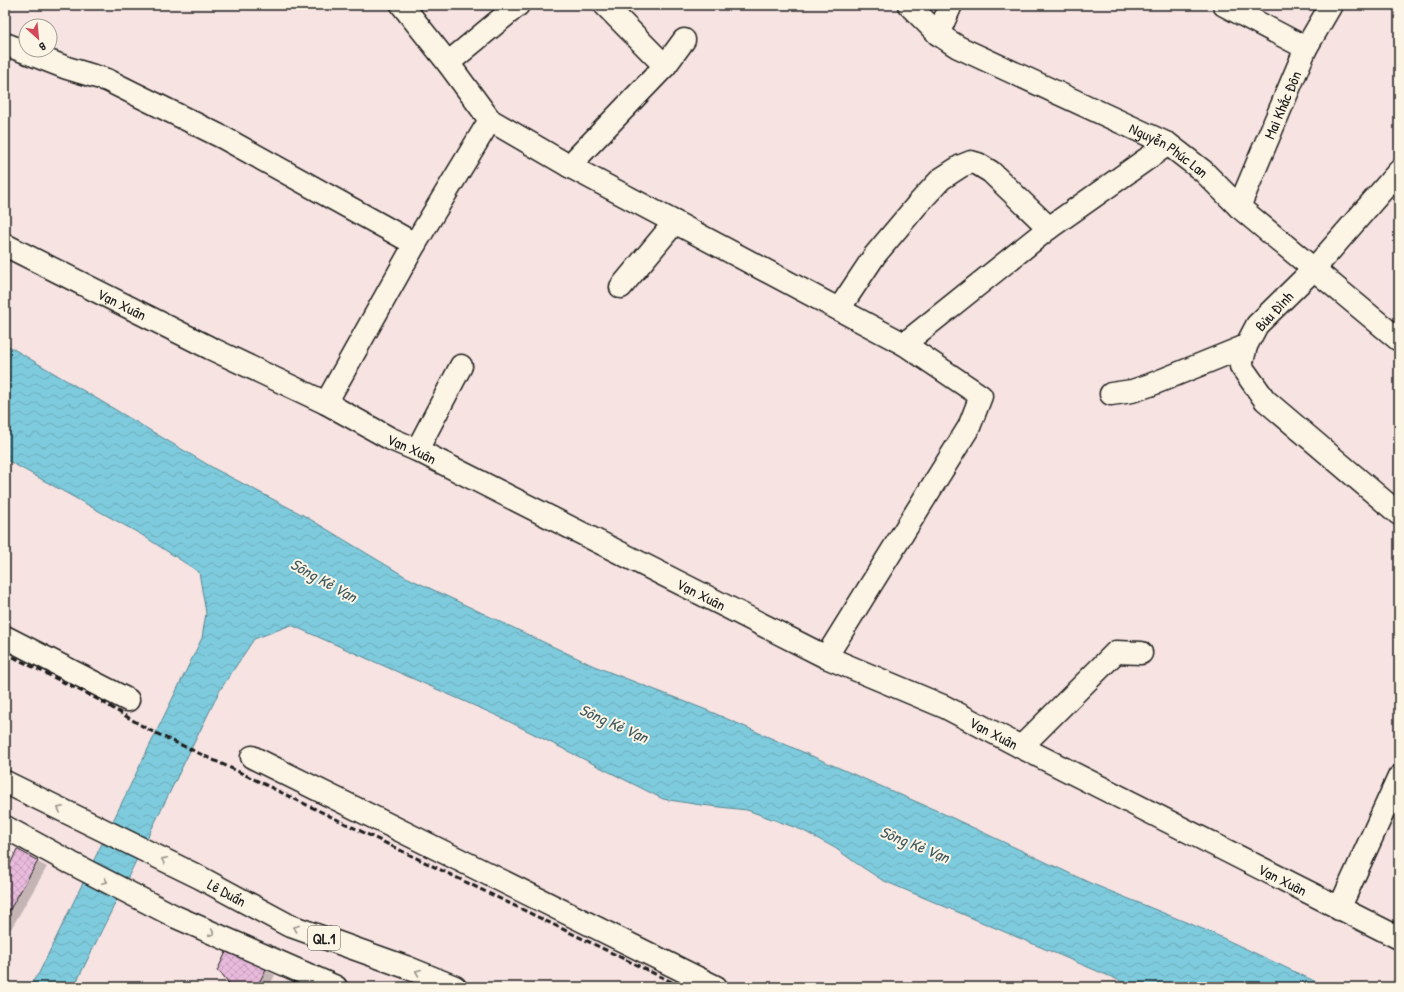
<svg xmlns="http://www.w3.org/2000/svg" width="1404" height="992" font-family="'Patrick Hand',sans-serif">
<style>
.water{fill:url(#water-waves);stroke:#578590}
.shadow{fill:#0003}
.building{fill:url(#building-cross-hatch);stroke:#1c1c1c}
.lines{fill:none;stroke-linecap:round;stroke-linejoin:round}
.minor-casing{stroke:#1c1c1c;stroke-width:25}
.major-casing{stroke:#1c1c1c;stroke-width:25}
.minor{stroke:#fcf5e5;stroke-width:22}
.major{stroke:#fcf5e5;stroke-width:22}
.rail{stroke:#1c1c1c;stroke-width:3;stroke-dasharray:6 3;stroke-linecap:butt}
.oneway{stroke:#97938b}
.labels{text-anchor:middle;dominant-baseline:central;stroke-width:4;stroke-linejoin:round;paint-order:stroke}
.shield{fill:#fcf5e5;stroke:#5f5d58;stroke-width:1}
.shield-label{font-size:14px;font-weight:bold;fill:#1c1c1c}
.street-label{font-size:15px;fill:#1c1c1c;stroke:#fcf5e5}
.water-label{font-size:16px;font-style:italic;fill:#3e5960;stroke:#fcf5e5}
</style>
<defs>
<pattern id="water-waves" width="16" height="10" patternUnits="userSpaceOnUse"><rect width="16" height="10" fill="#7ecbdd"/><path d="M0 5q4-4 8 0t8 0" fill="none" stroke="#6caebd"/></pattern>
<pattern id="building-cross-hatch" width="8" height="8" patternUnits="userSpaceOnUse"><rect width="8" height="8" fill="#e9badc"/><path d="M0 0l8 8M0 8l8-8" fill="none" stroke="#c79fbc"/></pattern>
</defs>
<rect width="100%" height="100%" fill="#f6e3e2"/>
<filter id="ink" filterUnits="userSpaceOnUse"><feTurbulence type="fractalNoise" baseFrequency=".025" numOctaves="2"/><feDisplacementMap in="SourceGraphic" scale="8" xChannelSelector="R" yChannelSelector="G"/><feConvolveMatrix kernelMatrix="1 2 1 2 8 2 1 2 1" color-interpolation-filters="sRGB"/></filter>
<g filter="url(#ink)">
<path class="water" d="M5,344L215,469L303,515L406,577L594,666L709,711L942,813L1090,883L1210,932L1327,987H1135L882,880L856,863L835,848L802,830L747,810L701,805L663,799L500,717L291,625L254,639L220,690L74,987H28L39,973L202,638L206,613L199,572L142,535L5,459Z"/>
<g class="shadow">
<path d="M18,851L47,867L11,929L5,926V877Z"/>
<path d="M228,952L275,975L269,987H233Z"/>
</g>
<g class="building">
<path d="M17,849L38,861L5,918V876Z"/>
<path d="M227,950L266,969L257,987H232L221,973L217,971Z"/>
</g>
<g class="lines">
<g class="minor-casing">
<g id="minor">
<path d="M402,5L448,63L490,120L569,166L904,344L981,396L969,427L826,657"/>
<path d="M605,5L665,66"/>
<path id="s1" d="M909,5L938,34L958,47L1168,144L1203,171L1239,207L1399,340"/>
<path d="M1224,5L1306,48"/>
<path d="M938,34L951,5"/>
<path d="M5,44L67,68L107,80L224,138L415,244"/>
<path d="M448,63L518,5"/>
<path d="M569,166L665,66L684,40"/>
<path d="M1399,171L1314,269L1257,325L1246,346L1241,366L1265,400L1399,514"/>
<path id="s2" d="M1239,207L1306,48L1331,5"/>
<path id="s3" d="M5,245L210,348L326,403L391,439L417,450L826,657L945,707L1021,747L1399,938"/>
<path d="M621,287L675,222"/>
<path d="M839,309L875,255L917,205L941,179L961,166L971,162L978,164L991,172L1049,228"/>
<path d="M904,344L1049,228L1168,144"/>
<path d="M1111,394L1132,391L1150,385L1246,346"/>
<path d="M326,403L415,244L490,120"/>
<path d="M417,450L461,366"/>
<path d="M5,637L128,700"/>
<path d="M1021,747L1116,652L1141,653"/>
<path d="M252,757L716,987"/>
<path d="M1339,909L1399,777"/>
</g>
</g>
<g class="major-casing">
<g id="major">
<path id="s4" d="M5,782L199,877L288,925L406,967L455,987"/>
<path d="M5,827L71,863L176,917L336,987"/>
</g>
</g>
<use href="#minor" class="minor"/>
<use href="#major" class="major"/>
<path class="rail" d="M5,653L99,700L149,730L237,771L682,987"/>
</g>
<defs><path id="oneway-chevron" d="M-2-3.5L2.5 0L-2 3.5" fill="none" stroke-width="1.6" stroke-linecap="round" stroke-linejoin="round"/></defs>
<g class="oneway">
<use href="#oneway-chevron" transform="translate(60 809) rotate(-154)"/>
<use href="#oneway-chevron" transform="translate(164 860) rotate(-154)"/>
<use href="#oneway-chevron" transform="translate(105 881) rotate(27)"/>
<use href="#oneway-chevron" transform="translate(296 928) rotate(-160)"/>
<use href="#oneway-chevron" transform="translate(212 933) rotate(24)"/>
<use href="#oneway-chevron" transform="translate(418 972) rotate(-158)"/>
</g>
</g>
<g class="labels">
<rect class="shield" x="308" y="926" width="32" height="24" rx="3"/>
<g class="shield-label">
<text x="324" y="938">QL.1</text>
</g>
<g class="street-label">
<text stroke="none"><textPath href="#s2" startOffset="111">Mai Khắc Đôn</textPath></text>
<text stroke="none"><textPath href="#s1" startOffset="300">Nguyễn Phúc Lan</textPath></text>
<text stroke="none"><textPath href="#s3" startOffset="131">Vạn Xuân</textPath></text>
<text transform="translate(1274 311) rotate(-47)">Bửu Đình</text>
<text stroke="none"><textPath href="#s3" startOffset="455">Vạn Xuân</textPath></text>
<text stroke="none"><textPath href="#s3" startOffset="779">Vạn Xuân</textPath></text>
<text stroke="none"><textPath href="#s3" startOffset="1103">Vạn Xuân</textPath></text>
<text stroke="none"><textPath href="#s3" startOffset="1427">Vạn Xuân</textPath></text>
<text stroke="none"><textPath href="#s4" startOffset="248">Lê Duẩn</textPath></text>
</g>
<g class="water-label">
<text transform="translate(324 580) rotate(29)">Sông Kẻ Vạn</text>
<text transform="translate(614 723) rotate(24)">Sông Kẻ Vạn</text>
<text transform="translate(915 844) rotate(22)">Sông Kẻ Vạn</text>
</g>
</g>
<rect width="1404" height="992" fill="none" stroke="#fcf5e5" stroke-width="20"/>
<rect x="10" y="10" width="1384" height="972" fill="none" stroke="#1c1c1c" stroke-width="1.5" filter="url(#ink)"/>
<g transform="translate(38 38) rotate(153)"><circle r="19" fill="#fcf5e5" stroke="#a29e95"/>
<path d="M0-3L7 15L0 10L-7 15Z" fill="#d1495b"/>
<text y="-6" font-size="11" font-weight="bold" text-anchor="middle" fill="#1c1c1c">B</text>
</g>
</svg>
